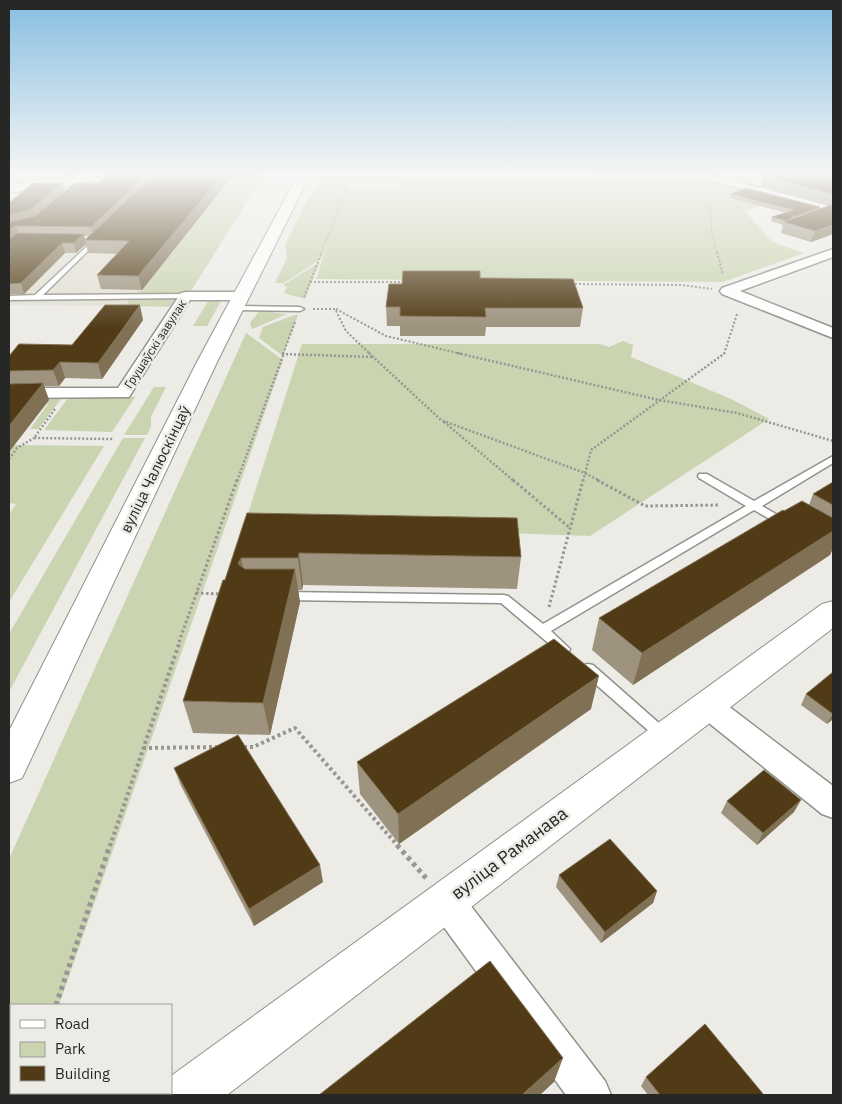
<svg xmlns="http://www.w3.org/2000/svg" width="842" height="1104" font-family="'IBM Plex Sans',sans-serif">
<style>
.built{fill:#e3e0d3}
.green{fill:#cad4b1;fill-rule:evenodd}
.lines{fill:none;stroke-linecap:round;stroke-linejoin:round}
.lane-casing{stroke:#92918b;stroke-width:3}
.street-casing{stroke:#92918b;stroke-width:3}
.secondary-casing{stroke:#92918b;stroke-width:2}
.primary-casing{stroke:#92918b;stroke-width:2}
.path-far5{stroke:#979692;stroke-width:1;stroke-dasharray:1 1;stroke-linecap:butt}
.path-far4{stroke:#979692;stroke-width:2;stroke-dasharray:2 2;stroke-linecap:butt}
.path-far3{stroke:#979692;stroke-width:2.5;stroke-dasharray:2 2;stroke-linecap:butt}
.path-far2{stroke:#979692;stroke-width:3;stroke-dasharray:2.5 2.5;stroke-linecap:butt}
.path-far1{stroke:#979692;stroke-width:4;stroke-dasharray:3 3;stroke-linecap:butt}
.path{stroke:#979692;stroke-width:5;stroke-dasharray:4 4;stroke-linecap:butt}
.lane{fill:#fff;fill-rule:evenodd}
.street{fill:#fff;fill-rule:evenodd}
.secondary{fill:#fff;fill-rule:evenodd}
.primary{fill:#fff;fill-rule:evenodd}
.wall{fill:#9e937e;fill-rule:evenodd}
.shaded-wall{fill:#807054}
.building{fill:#513b16;stroke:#807054}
.labels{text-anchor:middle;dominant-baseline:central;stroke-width:5;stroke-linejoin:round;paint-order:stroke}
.far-street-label{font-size:12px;fill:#272725;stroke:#ecebe6}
.street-label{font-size:15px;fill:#272725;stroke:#ecebe6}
.near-street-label{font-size:18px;fill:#272725;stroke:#ecebe6}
</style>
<rect width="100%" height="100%" fill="#ecebe6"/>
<path class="built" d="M118,173H236L142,290L132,296L125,306L9,305V197Z"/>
<g class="green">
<path d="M236,173H262L263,176L181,307L125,306L132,296L142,290Z"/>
<path d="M323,177L714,180L780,199L745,211L772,242L804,253L723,282L316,279L327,244L321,259L284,283H275L287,258L285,245L302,210ZM349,182H400V183L399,189H347Z"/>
<path d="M320,262L305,299L284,293L287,287L283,285Z"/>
<path d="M208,301H221L207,326H193Z"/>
<path d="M259,311L287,314L252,329L250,323Z"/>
<path d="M294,315H298L283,356L259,338L263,327Z"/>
<path d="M246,333L283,360L59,1005H11V1093H28L27,1095H9V859Z"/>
<path d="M623,341L633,345L631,357L731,399L769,419L590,536L245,523L302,344H600L609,347Z"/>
<path d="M154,387H166L151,417V426L147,435H124Z"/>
<path d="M117,396L135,397L112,432L44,430L68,398H115Z"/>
<path d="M9,398H62L38,429H30L48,404H9Z"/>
<path d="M123,438H145L9,692V634Z"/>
<path d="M14,445L104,446L9,602V515L16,504L9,503V452Z"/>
</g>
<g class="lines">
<g class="lane-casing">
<g id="lane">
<path d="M114,175L116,178L79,188L76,186Z"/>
<path d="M97,237L100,239L99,240L43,295L186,294L189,296L186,298L9,300V296L35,295Z"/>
<path d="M232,306L300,307L304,309L300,311L235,310L231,308Z"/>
<path d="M833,456V463L762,506L788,521L789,523L788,525H780L754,510L551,631L570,649L569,652L564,654L559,652L501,603L283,600L279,599L277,596L279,593L283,592L504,595L508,596L543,624L746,506L699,478L698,476L699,474H707L754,501Z"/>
<path d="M588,664L593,665L669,732L671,736L669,740L664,742L659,740L583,673L581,669L583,665Z"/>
</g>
</g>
<g class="street-casing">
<g id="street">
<path d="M300,173L712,175L833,207V213L712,181L305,177L301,176Z"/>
<path d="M833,249V257L740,291L833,328V338L722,294L720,291L722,288Z"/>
<path d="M186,292H242L249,296L242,300H190L129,397L9,398V388H118L181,293Z"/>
<path d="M709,696L719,699L833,786V818L822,814L699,715L695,707L699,699Z"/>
<path d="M445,883L457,888L605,1081L611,1095H566L433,912L428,900L433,888Z"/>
</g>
</g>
<g class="secondary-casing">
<path id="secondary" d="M833,601V628L227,1095H162L163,1093H171V1076L822,604Z"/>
</g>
<g class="primary-casing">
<g id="primary">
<path d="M89,173H115L109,177L59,187L9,193V185Z"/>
<path d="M299,173H311L218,360L22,778L9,783V731L198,360Z"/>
</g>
</g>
<g class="path-far5">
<path d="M709,193L712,235L717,253"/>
<path d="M321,253L347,189"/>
</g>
<g class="path-far4">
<path d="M717,252L723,275"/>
<path d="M310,282H405"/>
<path d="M571,284L681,285L712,289"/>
<path d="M304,297L322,252"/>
<path d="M313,309H335L346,331L370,354"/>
<path d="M336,309L386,336L462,354"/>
<path d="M283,354L295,322"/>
<path d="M724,354L737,314"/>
</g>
<g class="path-far3">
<path d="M369,353L441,420L585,473L600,481"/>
<path d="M457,353L659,400L737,413L833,441"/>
<path d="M282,354L374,357"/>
<path d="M55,409L34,438L113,439"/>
<path d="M444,422L514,481"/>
<path d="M9,459L17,448L34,438"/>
<path d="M237,481L284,353"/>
<path d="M583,481L591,450L725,353"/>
</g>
<g class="path-far2">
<path d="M513,480L570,528"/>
<path d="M597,480L645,506L720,505"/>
<path d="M196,593L221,594"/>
<path d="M549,607L583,480"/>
<path d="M179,642L237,480"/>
</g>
<g class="path-far1">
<path d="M244,747H253L295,728L398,846"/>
<path d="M143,748L217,747"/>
<path d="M110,846L180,641"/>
</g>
<g class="path">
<path d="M397,845L426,878"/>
<path d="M56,1005L110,845"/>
<path d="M25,1095L26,1093"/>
</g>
<use href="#lane" class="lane"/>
<use href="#street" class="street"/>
<use href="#secondary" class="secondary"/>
<use href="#primary" class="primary"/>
</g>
<g class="wall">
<path d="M155,173V176L159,173H234V174L142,290L101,289L97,275L117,254L88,253L86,244L76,253H65L24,294H9V203L63,183L65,191L98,183ZM84,236H89L85,240Z"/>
<path d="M833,173V234L811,242L781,233L783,225L771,221L772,217L786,213L730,198L731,194L820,207V209L830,205L761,186L763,176Z"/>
<path d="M480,278L583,308L580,327H486L485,336H400V326H387L386,307L402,284Z"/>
<path d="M143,320L102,379L65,378L59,386H44L49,400L9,452V356L72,345Z"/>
<path d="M833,482V548L830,555L633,685L592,650L599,618L784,511L809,505L813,494Z"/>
<path d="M247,513L521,557L517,589L303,585L302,590H298L300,602L270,735L193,733L183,701L225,580Z"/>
<path d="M833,672V719L827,724L801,705L806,694Z"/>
<path d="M591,709L399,844L360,794L357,762Z"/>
<path d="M174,768L323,882L254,926L181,786Z"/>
<path d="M727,801L794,812L757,845L721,813Z"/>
<path d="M559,875L657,891L653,903L601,943L556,887Z"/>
<path d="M646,1077L764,1095H648L641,1086Z"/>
</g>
<g class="shaded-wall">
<path d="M151,173H155L156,179L93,236L91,227L130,190Z"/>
<path d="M224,173H234V174L142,290L138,276Z"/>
<path d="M63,183L65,191L32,220L9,225V215Z"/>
<path d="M820,207L819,211L797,217H795Z"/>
<path d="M833,225V234L811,242L815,231Z"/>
<path d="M16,226L19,235L9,242V230Z"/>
<path d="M84,234L86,244L76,253L74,243Z"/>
<path d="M62,243L65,253L24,294L21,283Z"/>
<path d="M140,305L143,320L102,379L98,363Z"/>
<path d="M60,362L65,378L59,386L53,370Z"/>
<path d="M43,383L49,400L9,452V426Z"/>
<path d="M833,531V548L830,555L633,685L642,653Z"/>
<path d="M299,553L303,585L302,590L298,558Z"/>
<path d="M241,558L248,590L238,564Z"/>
<path d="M295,569L300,602L270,735L263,703Z"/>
<path d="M599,676L591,709L399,844L398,814Z"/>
<path d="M833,714V719L827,724Z"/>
<path d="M801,800L794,812L757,845L763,833Z"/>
<path d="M320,865L323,882L254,926L249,909Z"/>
<path d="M657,891L653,903L601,943L605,932Z"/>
<path d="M563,1058L554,1082L540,1095H522Z"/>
</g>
<g class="building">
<path d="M109,173H151L130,190L91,227L16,226L9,230V222L35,216L75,183H98Z"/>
<path d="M159,173H224L138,276L97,275L129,241L85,240L136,191Z"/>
<path d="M770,173H833V194L763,176Z"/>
<path d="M33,183H63L29,211L9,215V203Z"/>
<path d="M746,188L820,207L796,216H792V218L790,219V220L786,221L772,217L794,210L731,194Z"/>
<path d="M833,204V225L815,231L784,222L797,217L792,216L798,217Z"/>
<path d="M17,233L84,234L74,243H62L21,283L9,284V239Z"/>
<path d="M403,271H480V278L573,279L583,308H485L486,317L400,316V307H386L389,284H402Z"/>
<path d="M105,305H140L98,363L60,362L53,370L9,371V356L19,344L72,345Z"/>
<path d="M43,383L9,426V384Z"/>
<path d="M833,482V505L813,494Z"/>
<path d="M802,501L833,518V531L642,653L599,618L783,510L784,511Z"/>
<path d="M247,513L517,518L521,557L299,553L298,558H241L238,564L245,569H295L263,703L183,701L223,580H225Z"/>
<path d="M554,639L599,676L398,814L357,762Z"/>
<path d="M833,672V714L806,694Z"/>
<path d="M238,735L320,865L249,909L174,768Z"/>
<path d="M764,770L801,800L763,833L727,801Z"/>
<path d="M610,839L657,891L605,932L559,875Z"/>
<path d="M490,961L563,1058L522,1095H319Z"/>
<path d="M705,1024L764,1095H660L646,1077Z"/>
</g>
<linearGradient id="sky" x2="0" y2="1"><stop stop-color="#86bee1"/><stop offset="0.53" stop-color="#f6f6f4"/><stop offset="1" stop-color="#f6f6f4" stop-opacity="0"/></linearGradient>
<rect width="842" height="328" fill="url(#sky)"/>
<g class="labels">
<g class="far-street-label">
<text transform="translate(155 344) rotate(-57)">Грушаўскі завулак</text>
</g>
<g class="street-label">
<text transform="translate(155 469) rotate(-64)">вуліца Чалюскінцаў</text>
</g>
<g class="near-street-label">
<text transform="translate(509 853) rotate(-37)">вуліца Раманава</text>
</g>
</g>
<rect width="842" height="1104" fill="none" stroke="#272725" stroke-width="20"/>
<rect x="10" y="1004" width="162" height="90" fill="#ecebe6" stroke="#9d9d99"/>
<rect x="20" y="1020" width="25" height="8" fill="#ffffff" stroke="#9d9d99"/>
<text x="55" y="1029" font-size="15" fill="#272725">Road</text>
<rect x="20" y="1042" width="25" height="15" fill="#cad4b1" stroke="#9d9d99"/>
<text x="55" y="1054" font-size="15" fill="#272725">Park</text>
<rect x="20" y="1066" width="25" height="15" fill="#513b16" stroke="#9d9d99"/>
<text x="55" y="1079" font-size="15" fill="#272725">Building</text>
</svg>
